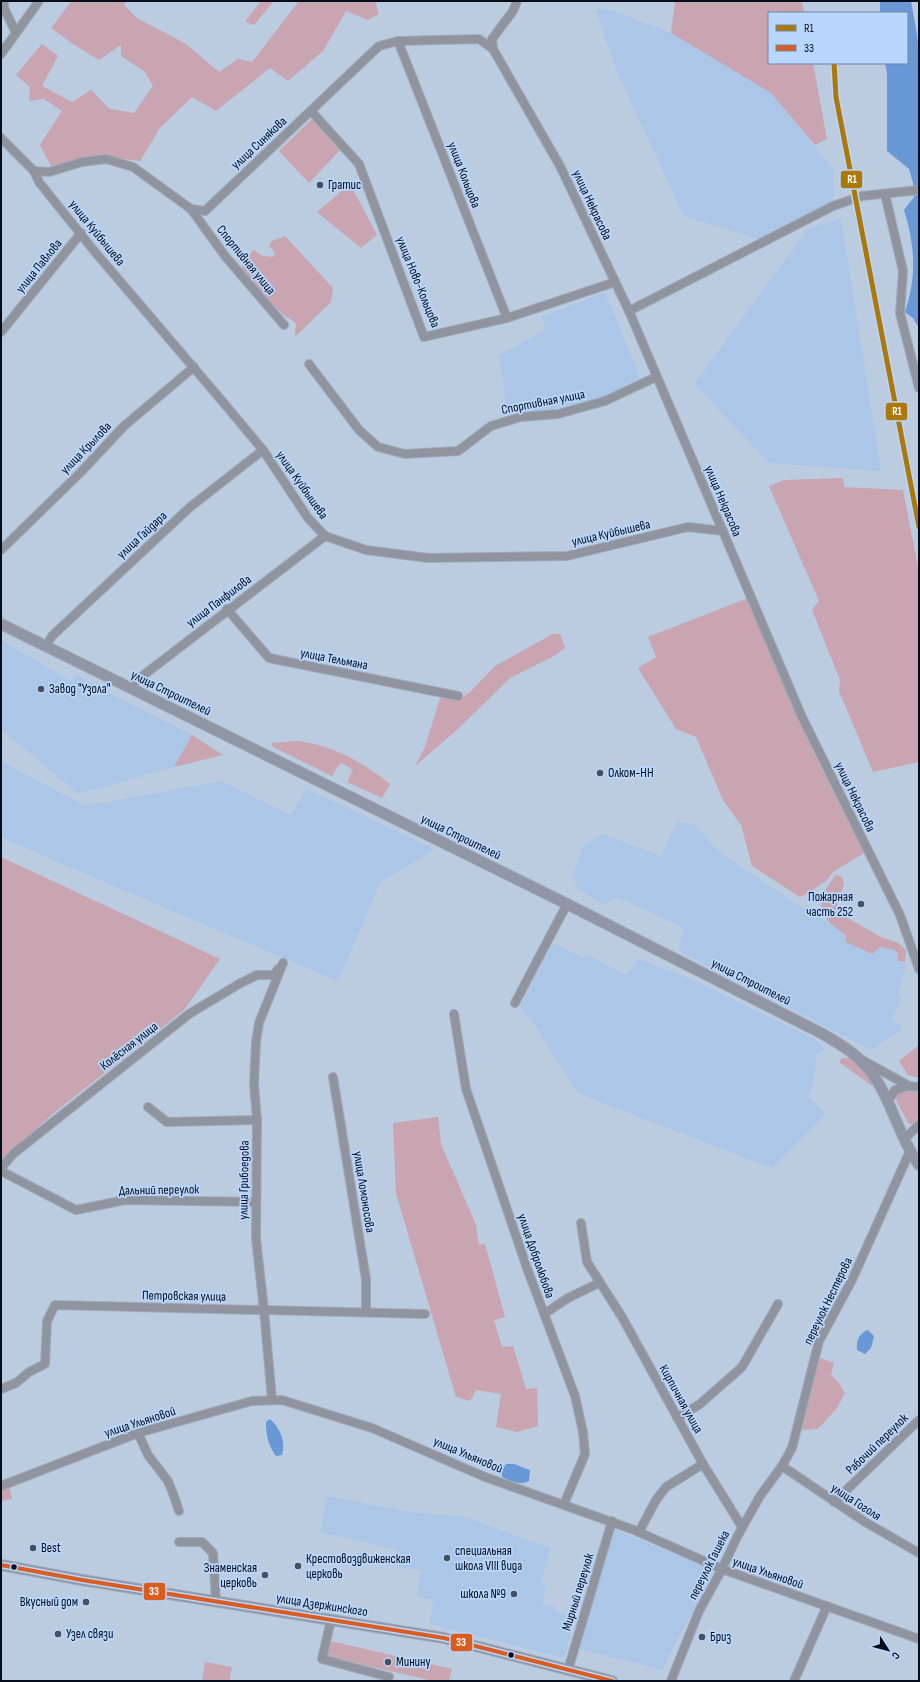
<svg xmlns="http://www.w3.org/2000/svg" width="920" height="1682" font-family="'Sofia Sans Condensed',sans-serif">
<style>
.built{fill:#acc6e7}
.green{fill:#c9a4b1}
.water{fill:#6899d6}
.lines{fill:none;stroke-linecap:round;stroke-linejoin:round}
.minor-casing{stroke:#9eaab9;stroke-width:10}
.major-casing{stroke:#9eaab9;stroke-width:12}
.minor{stroke:#90949f;stroke-width:8}
.major{stroke:#9096a5;stroke-width:10}
.bus-1-casing{stroke:#b9d6fd;stroke-width:7}
.bus-1{stroke:#da5c21;stroke-width:4}
.rail-1-casing{stroke:#b9d6fd;stroke-width:8}
.rail-1{stroke:#ae7808;stroke-width:5}
.poi-dot{fill:#45505f;stroke:#b9d6fd;stroke-width:1.5}
.bus-dot{fill:#050d1a;stroke:#b9d6fd;stroke-width:1.5}
.labels{text-anchor:middle;dominant-baseline:central;stroke-width:3.5;stroke-linejoin:round;paint-order:stroke}
.street-label{font-size:13px;fill:#050d1a;stroke:#b9d6fd}
.poi-label{font-size:13px;fill:#050d1a;stroke:#b9d6fd;text-anchor:start}
.line-badge{stroke:#b9d6fd;stroke-width:1.5}
.badge-label{font-size:11px;text-anchor:middle;font-weight:bold;fill:#fff}
</style>
<rect width="100%" height="100%" fill="#bbcbe0"/>
<g class="built">
<path d="M601,8L622,14L671,33L771,93L834,170L833,201L759,239L684,216L617,72L596,11Z"/>
<path d="M841,218L881,471L769,463L694,384L807,230Z"/>
<path d="M605,292L640,378L602,398L548,410L508,415L499,355L546,330L542,317Z"/>
<path d="M1,640L72,682L77,675L112,695L192,735L174,767L78,794L1,729Z"/>
<path d="M1,761L85,806L221,781L291,815L306,789L435,849L380,883L338,981L97,879L1,837Z"/>
<path d="M677,821L695,825L719,852L796,904L835,927L846,935L880,947L892,949L898,953L899,961L907,966L898,993L901,997L892,1020L902,1026L900,1031L871,1050L679,951L684,928L617,897L603,905L578,889L573,874L583,846L602,834L661,856Z"/>
<path d="M553,943L583,958L586,954L626,975L639,959L700,983L816,1040L825,1049L817,1055L812,1089L807,1096L826,1114L772,1168L577,1093L536,1027L520,1007Z"/>
<path d="M327,1496L409,1512L465,1517L550,1548L541,1582L546,1584L542,1605L555,1606V1612L575,1617L564,1658L430,1624L433,1600L417,1596L421,1571L395,1566L397,1550L320,1532Z"/>
<path d="M613,1529L715,1570L670,1653L663,1670L577,1648Z"/>
</g>
<g class="green">
<path d="M78,1H126L124,5L137,18L186,44L219,72L238,59L252,62L299,1H375L379,14L368,20L346,11L323,51L288,81L270,68L216,111L192,97L160,128L140,161L98,156L51,166L40,145L62,111L44,99L29,101L30,87L16,75L42,44L58,56L42,86L72,102L91,90L110,109L134,113L153,86L145,72L121,56V45L99,60L73,44L51,28L70,3Z"/>
<path d="M261,1H274L254,25L245,22Z"/>
<path d="M675,1H802L804,13H769V63H813L827,139L815,145L771,93L671,33Z"/>
<path d="M312,119L340,150L309,183L279,151Z"/>
<path d="M350,184L377,235L361,248L317,212Z"/>
<path d="M285,236L333,288L331,302L295,337L296,323L281,313L240,269L253,250L263,256L273,257L275,253L269,246L272,241Z"/>
<path d="M843,478L844,487L903,490L919,572V762L873,772L839,691L840,680L812,610L819,601L769,486L784,480Z"/>
<path d="M748,598L813,751L864,853L833,872L827,880L810,892L800,897L752,866L741,825L723,800L696,737L676,729L638,668L656,657L648,637Z"/>
<path d="M553,634H560L565,648L554,656L510,678L459,728L415,766L425,747L440,698L460,699L470,692L495,666Z"/>
<path d="M192,735L223,755L174,767Z"/>
<path d="M298,741C332,745 364,763 390,784L382,798L347,782L353,770L342,763L338,766L332,776L273,747L271,743Z"/>
<path d="M1,857L220,959L184,1010L55,1112L1,1161Z"/>
<path d="M836,875L842,877L844,884L835,911L881,937L898,943L906,950L905,962L898,961V953L892,949L880,947L872,954L846,942V935C841,931 835,928 831,924C813,907 824,890 836,875Z"/>
<path d="M919,1045V1078L908,1075L899,1061Z"/>
<path d="M842,1058H851L872,1081V1086L839,1062Z"/>
<path d="M911,1091L919,1093V1116L914,1124H909L897,1102L896,1097L901,1092Z"/>
<path d="M438,1117L441,1144L476,1225L479,1245L485,1244L505,1317L494,1320L502,1347L513,1346L526,1389L537,1388L538,1426L517,1432L496,1427L501,1394L476,1390L470,1401L456,1397L396,1193L393,1123Z"/>
<path d="M820,1358L834,1363L831,1375L838,1382L845,1393L837,1408L818,1429L802,1430L811,1386Z"/>
<path d="M9,1486L12,1499L1,1501V1489Z"/>
<path d="M330,1641L452,1669L449,1681H433L326,1656Z"/>
<path d="M205,1662L232,1667L229,1681H202Z"/>
</g>
<g class="water">
<path d="M880,1H911C914,18 918,36 919,54C919,62 918,70 919,79V328L913,318L905,312C917,276 915,245 904,210L914,197L913,183L909,169L887,151V73L885,63H907V13H880Z"/>
<path d="M868,1330L874,1336L871,1348L865,1354L857,1350C856,1341 859,1333 868,1330Z"/>
<path d="M270,1419C280,1428 286,1441 282,1455L276,1456C268,1445 266,1435 266,1422Z"/>
<path d="M506,1464H514L530,1470L529,1481C521,1486 510,1481 502,1477V1470Z"/>
</g>
<g class="lines">
<g class="minor-casing">
<g id="minor">
<path d="M4,1V8L16,33"/>
<path d="M517,1L513,11L492,39L493,49L560,166L629,311L802,717L900,915L919,969"/>
<path d="M398,41L507,318"/>
<path d="M1,54L39,1"/>
<path d="M311,111L359,164L424,337L507,318L615,282"/>
<path d="M1,138L34,171L39,182L95,252L217,395L263,450L308,518L325,536L366,550L428,558L567,556L688,527L723,531"/>
<path d="M34,171L49,172L82,162L106,159L133,167L191,209L205,211L379,46L398,41L479,39L493,49"/>
<path d="M885,194L903,271L900,313L919,388"/>
<path d="M191,209L225,256L284,325"/>
<path d="M629,311L833,206L862,196L919,190"/>
<path d="M1,332L81,233"/>
<path d="M309,364L359,430L378,447L405,454L458,451L491,426L521,417L558,414L605,401L656,377"/>
<path d="M1,550L81,472L124,426L194,367"/>
<path d="M227,609L269,658L458,696"/>
<path d="M46,646L52,636L189,508L263,450"/>
<path d="M128,687L325,536"/>
<path d="M515,1003L567,904"/>
<path d="M454,1014L466,1089L528,1271L575,1396L583,1432L585,1454L564,1504"/>
<path d="M862,1060L909,1086L919,1087"/>
<path d="M333,1077L366,1279V1312"/>
<path d="M888,1101L895,1090L909,1086"/>
<path d="M148,1107L167,1122L257,1120"/>
<path d="M904,1139L919,1125"/>
<path d="M1,1168L13,1154L189,1014L239,984L257,975H274L278,969"/>
<path d="M1,1171L76,1210L125,1200L256,1202"/>
<path d="M581,1223L587,1262L622,1317L703,1464L742,1527"/>
<path d="M544,1314L568,1298L599,1283"/>
<path d="M1,1389L16,1383L29,1372L45,1364L47,1321L55,1305L425,1314"/>
<path d="M272,1400L264,1310L256,1239L257,1120L254,1084L256,1042L259,1023L283,963"/>
<path d="M677,1418L700,1404L742,1367L778,1304"/>
<path d="M138,1433L148,1455L168,1481L174,1496L179,1511"/>
<path d="M782,1466L865,1522L919,1553"/>
<path d="M1,1486L138,1433L252,1401L282,1400L372,1428L485,1477L634,1530L722,1569L919,1639"/>
<path d="M834,1502L919,1420"/>
<path d="M639,1532L656,1500L666,1487L703,1464"/>
<path d="M179,1542H202L213,1553L216,1601"/>
<path d="M331,1620L322,1659L389,1677"/>
<path d="M568,1670L612,1521"/>
<path d="M671,1681L699,1611L722,1569L737,1537L760,1496L782,1466L792,1448L819,1341L852,1280L910,1151"/>
<path d="M794,1681L827,1606"/>
</g>
</g>
<g class="major-casing">
<g id="major">
<path d="M1,624L567,904L819,1032C833,1040 848,1048 859,1059C890,1087 895,1132 919,1165"/>
<path d="M1,1565L82,1580L444,1638L612,1681"/>
</g>
</g>
<use href="#minor" class="minor"/>
<use href="#major" class="major"/>
<g class="bus-1-casing">
<path id="bus-1" d="M1,1565L82,1580L444,1638L612,1681"/>
</g>
<use href="#bus-1" class="bus-1"/>
<g class="rail-1-casing">
<path id="rail-1" d="M834,63L836,97L919,527"/>
</g>
<use href="#rail-1" class="rail-1"/>
</g>
<g class="poi-dot">
<circle cx="320" cy="185" r="4"/>
<circle cx="41" cy="689" r="4"/>
<circle cx="600" cy="773" r="4"/>
<circle cx="861" cy="904" r="4"/>
<circle cx="33" cy="1548" r="4"/>
<circle cx="447" cy="1558" r="4"/>
<circle cx="298" cy="1566" r="4"/>
<circle cx="265" cy="1575" r="4"/>
<circle cx="514" cy="1594" r="4"/>
<circle cx="86" cy="1602" r="4"/>
<circle cx="58" cy="1634" r="4"/>
<circle cx="702" cy="1637" r="4"/>
<circle cx="388" cy="1662" r="4"/>
</g>
<g class="bus-dot">
<circle cx="14" cy="1567" r="3.5"/>
<circle cx="511" cy="1655" r="3.5"/>
</g>
<g class="labels">
<g class="street-label">
<text transform="translate(259 143) rotate(-43)">улица Синякова</text>
<text transform="translate(464 175) rotate(69)">улица Кольцова</text>
<text transform="translate(592 205) rotate(65)">улица Некрасова</text>
<text transform="translate(97 233) rotate(51)">улица Куйбышева</text>
<text transform="translate(246 260) rotate(51)">Спортивная улица</text>
<text transform="translate(39 266) rotate(-51)">улица Павлова</text>
<text transform="translate(418 282) rotate(68)">улица Ново-Кольцова</text>
<text transform="translate(543 402) rotate(-11)">Спортивная улица</text>
<text transform="translate(86 448) rotate(-46)">улица Крылова</text>
<text transform="translate(302 485) rotate(55)">улица Куйбышева</text>
<text transform="translate(723 501) rotate(67)">улица Некрасова</text>
<text transform="translate(611 533) rotate(-13)">улица Куйбышева</text>
<text transform="translate(142 535) rotate(-43)">улица Гайдара</text>
<text transform="translate(219 601) rotate(-37)">улица Панфилова</text>
<text transform="translate(334 659) rotate(11)">улица Тельмана</text>
<text transform="translate(171 693) rotate(26)">улица Строителей</text>
<text transform="translate(855 797) rotate(64)">улица Некрасова</text>
<text transform="translate(461 837) rotate(26)">улица Строителей</text>
<text transform="translate(751 982) rotate(27)">улица Строителей</text>
<text transform="translate(129 1046) rotate(-38)">Колёсная улица</text>
<text transform="translate(244 1180) rotate(-89)">улица Грибоедова</text>
<text transform="translate(159 1190) rotate(-1)">Дальний переулок</text>
<text transform="translate(364 1192) rotate(81)">улица Ломоносова</text>
<text transform="translate(536 1256) rotate(71)">улица Добролюбова</text>
<text transform="translate(184 1296) rotate(1)">Петровская улица</text>
<text transform="translate(828 1301) rotate(-64)">переулок Нестерова</text>
<text transform="translate(681 1399) rotate(61)">Кирпичная улица</text>
<text transform="translate(140 1422) rotate(-18)">улица Ульяновой</text>
<text transform="translate(877 1444) rotate(-44)">Рабочий переулок</text>
<text transform="translate(468 1455) rotate(23)">улица Ульяновой</text>
<text transform="translate(856 1502) rotate(33)">улица Гоголя</text>
<text transform="translate(709 1565) rotate(-63)">переулок Гашека</text>
<text transform="translate(768 1573) rotate(19)">улица Ульяновой</text>
<text transform="translate(578 1592) rotate(-73)">Мирный переулок</text>
<text transform="translate(322 1605) rotate(9)">улица Дзержинского</text>
</g>
<g class="poi-label">
<text x="328" y="185">Гратис</text>
<text x="49" y="689">Завод "Узола"</text>
<text x="608" y="773">Олком-НН</text>
<text x="853" y="897" text-anchor="end">Пожарная<tspan x="853" dy="15">часть 252</tspan></text>
<text x="41" y="1548">Best</text>
<text x="455" y="1551">специальная<tspan x="455" dy="15">школа VIII вида</tspan></text>
<text x="306" y="1559">Крестовоздвиженская<tspan x="306" dy="15">церковь</tspan></text>
<text x="257" y="1568" text-anchor="end">Знаменская<tspan x="257" dy="15">церковь</tspan></text>
<text x="506" y="1594" text-anchor="end">школа №9</text>
<text x="78" y="1602" text-anchor="end">Вкусный дом</text>
<text x="66" y="1634">Узел связи</text>
<text x="710" y="1637">Бриз</text>
<text x="396" y="1662">Минину</text>
</g>
</g>
<g class="line-badge">
<rect x="840" y="170" width="23" height="19" rx="4" fill="#ae7808"/>
<rect x="885" y="402" width="23" height="19" rx="4" fill="#ae7808"/>
<rect x="143" y="1582" width="23" height="19" rx="4" fill="#da5c21"/>
<rect x="450" y="1633" width="23" height="19" rx="4" fill="#da5c21"/>
</g>
<g class="badge-label">
<text x="852" y="183">R1</text>
<text x="897" y="415">R1</text>
<text x="154" y="1595">33</text>
<text x="461" y="1646">33</text>
</g>
<rect width="920" height="1682" fill="none" stroke="#050d1a" stroke-width="4"/>
<rect x="768" y="12" width="140" height="52" fill="#b9d6fd" stroke="#7186a2"/>
<rect x="776" y="25" width="20" height="6" fill="#ae7808" stroke="#7186a2"/>
<text x="804" y="32" font-size="12" fill="#050d1a">R1</text>
<rect x="776" y="45" width="20" height="6" fill="#da5c21" stroke="#7186a2"/>
<text x="804" y="52" font-size="12" fill="#050d1a">33</text>
<g transform="translate(888 1650) rotate(126)" stroke="#b9d6fd" stroke-width="3" paint-order="stroke">
<path d="M0-3L7 15L0 10L-7 15Z" fill="#050d1a"/>
<text y="-6" font-size="11" font-weight="bold" text-anchor="middle" fill="#050d1a">С</text>
</g>
</svg>
